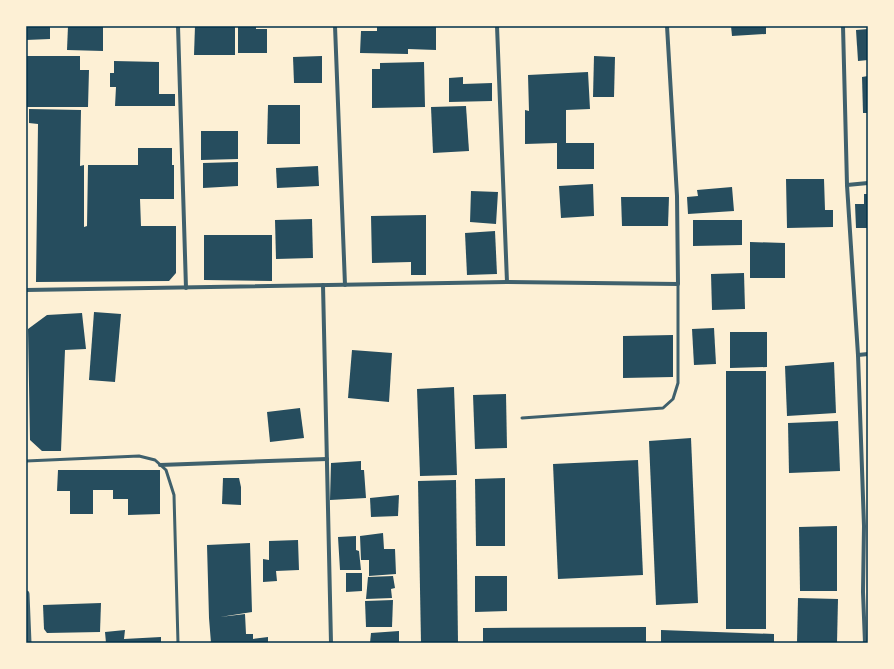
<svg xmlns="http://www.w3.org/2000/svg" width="894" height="669" font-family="'Golos Text',sans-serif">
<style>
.building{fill:#264d5e}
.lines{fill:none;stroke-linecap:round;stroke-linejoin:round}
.service{stroke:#3f606c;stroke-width:3}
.minor{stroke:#3f606c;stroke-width:4}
.tertiary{stroke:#3f606c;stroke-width:7}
.neatline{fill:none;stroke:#003049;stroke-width:1.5}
</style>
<rect width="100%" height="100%" fill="#fdf0d5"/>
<g class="building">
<path d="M26,26H50V39L26,40Z"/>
<path d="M68,26H103V51L67,50Z"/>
<path d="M195,26H235V55H194Z"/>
<path d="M238,26H256V29H267V53H238Z"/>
<path d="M377,26H436V50L408,49V54L360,53L361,31H377Z"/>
<path d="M731,26H766V34L732,36Z"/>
<path d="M868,29V60L858,61L856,30Z"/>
<path d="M27,56H80V70H89L88,107H27Z"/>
<path d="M322,56V83H294L293,57Z"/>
<path d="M594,56L615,57L614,97H593Z"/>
<path d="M114,61L159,62V94H175V106H115L116,87H110V73H114Z"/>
<path d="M424,62L425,107L372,108V69H380V63Z"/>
<path d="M588,72L590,109L566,110V143H594V169H557V143L525,144V110L529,111L528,75Z"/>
<path d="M868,76V113H863L862,77Z"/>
<path d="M463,77V84L492,83V101L449,102V78Z"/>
<path d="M268,105H300V144H267Z"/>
<path d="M466,106L469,151L433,153L431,107Z"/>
<path d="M29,109L81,110L80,166L84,165V227L87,226L88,165H138V148H172V165H174V199H140L141,226H176V273L169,281L36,282L38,124L29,123Z"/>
<path d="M201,131H238V159L201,160Z"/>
<path d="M238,162V186L203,188V163Z"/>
<path d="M318,166L319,186L277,188L276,168Z"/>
<path d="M786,179H824L825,210H833V227L787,228Z"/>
<path d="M593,184L594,216L561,218L559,186Z"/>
<path d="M732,187L734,211L688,214L687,197L698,196L697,190Z"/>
<path d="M471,191L498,192L496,224L470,222Z"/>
<path d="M864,194H868V228H856L855,204H864Z"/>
<path d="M621,197H669L668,226H622Z"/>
<path d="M426,215V275H411V262L372,263L371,216Z"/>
<path d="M312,219L313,258L276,259L275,220Z"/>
<path d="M693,220H742V245L693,246Z"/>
<path d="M495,231L497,274L467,275L465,233Z"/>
<path d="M204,235H272V281L204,280Z"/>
<path d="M750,242L785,243V278H750Z"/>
<path d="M744,273L745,309L712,310L711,274Z"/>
<path d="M94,312L121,314L115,382L89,380Z"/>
<path d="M82,313L86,349L65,350L61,451H42L30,440L28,329L47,315Z"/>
<path d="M714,328L716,364L694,365L692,329Z"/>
<path d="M730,332H767V367L730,368Z"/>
<path d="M673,335V377L623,378V336Z"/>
<path d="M352,350L392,353L389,402L348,398Z"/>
<path d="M834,362L836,413L787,416L785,366Z"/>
<rect x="726" y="371" width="40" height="258"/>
<path d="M454,387L457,475L420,476L417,389Z"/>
<path d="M506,394L507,448L475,449L473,395Z"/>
<path d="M300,408L304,438L270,442L267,412Z"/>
<path d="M838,421L840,471L789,473L788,423Z"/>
<path d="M691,438L698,603L656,605L649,441Z"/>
<path d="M638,460L643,575L558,579L553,464Z"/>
<path d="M361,461V470H364L366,498L330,500L331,463Z"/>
<path d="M58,470H160V514L128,515V499H113V490H93V514H70V491H57Z"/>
<path d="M223,478H239L241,487V505L222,504Z"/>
<path d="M505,478V546H476L475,479Z"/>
<path d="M456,480L458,643H421L418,481Z"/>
<path d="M399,495L398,516L371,517L370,498Z"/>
<path d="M837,526V591H800L799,527Z"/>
<path d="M383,533L384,549H395L396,574L369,576V560H361L360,536Z"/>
<path d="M356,536V550L359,551L361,570H340L338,537Z"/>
<path d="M298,540L299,570L276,571L277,581L263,582V559L269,560V541Z"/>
<path d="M250,543L252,612L220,617L245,614L246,634H253V639L268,637V643H211L209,618L207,545Z"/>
<path d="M346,573H362V591L346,592Z"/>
<path d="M393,576L395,588L391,589L392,598L366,599L368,577Z"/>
<path d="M475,576H507V611L475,612Z"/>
<path d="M798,598L838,599L837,643H797Z"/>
<path d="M393,600L392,627H366L365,601Z"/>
<path d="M101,603L100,632L47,633L44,629L43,605Z"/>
<path d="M646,627V643H483V628Z"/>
<path d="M125,630L124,639L161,637V643H106L105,632Z"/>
<path d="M661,630L774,634V643H661Z"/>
<path d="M399,631V643H370L371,633Z"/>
</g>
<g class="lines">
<g class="service">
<path d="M522,418L663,408L673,399L678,383V284"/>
<path d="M26,461L139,456L155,460L166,470L174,495L178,643"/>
</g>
<g class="minor">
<path d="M178,26L186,288"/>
<path d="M335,26L345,285"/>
<path d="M497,26L507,282"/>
<path d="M843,26L847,185L858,355L864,526L863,592L865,643"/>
<path d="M847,185L868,183"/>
<path d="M323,285L331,643"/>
<path d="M26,290L507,282L678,284L677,196L667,26"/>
<path d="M858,355L868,354"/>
<path d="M160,465L327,459"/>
</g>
<path class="tertiary" d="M26,594L28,643"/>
</g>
<rect width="894" height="669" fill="none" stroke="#fdf0d5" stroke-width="54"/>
<rect x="27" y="27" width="840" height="615" class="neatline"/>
</svg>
